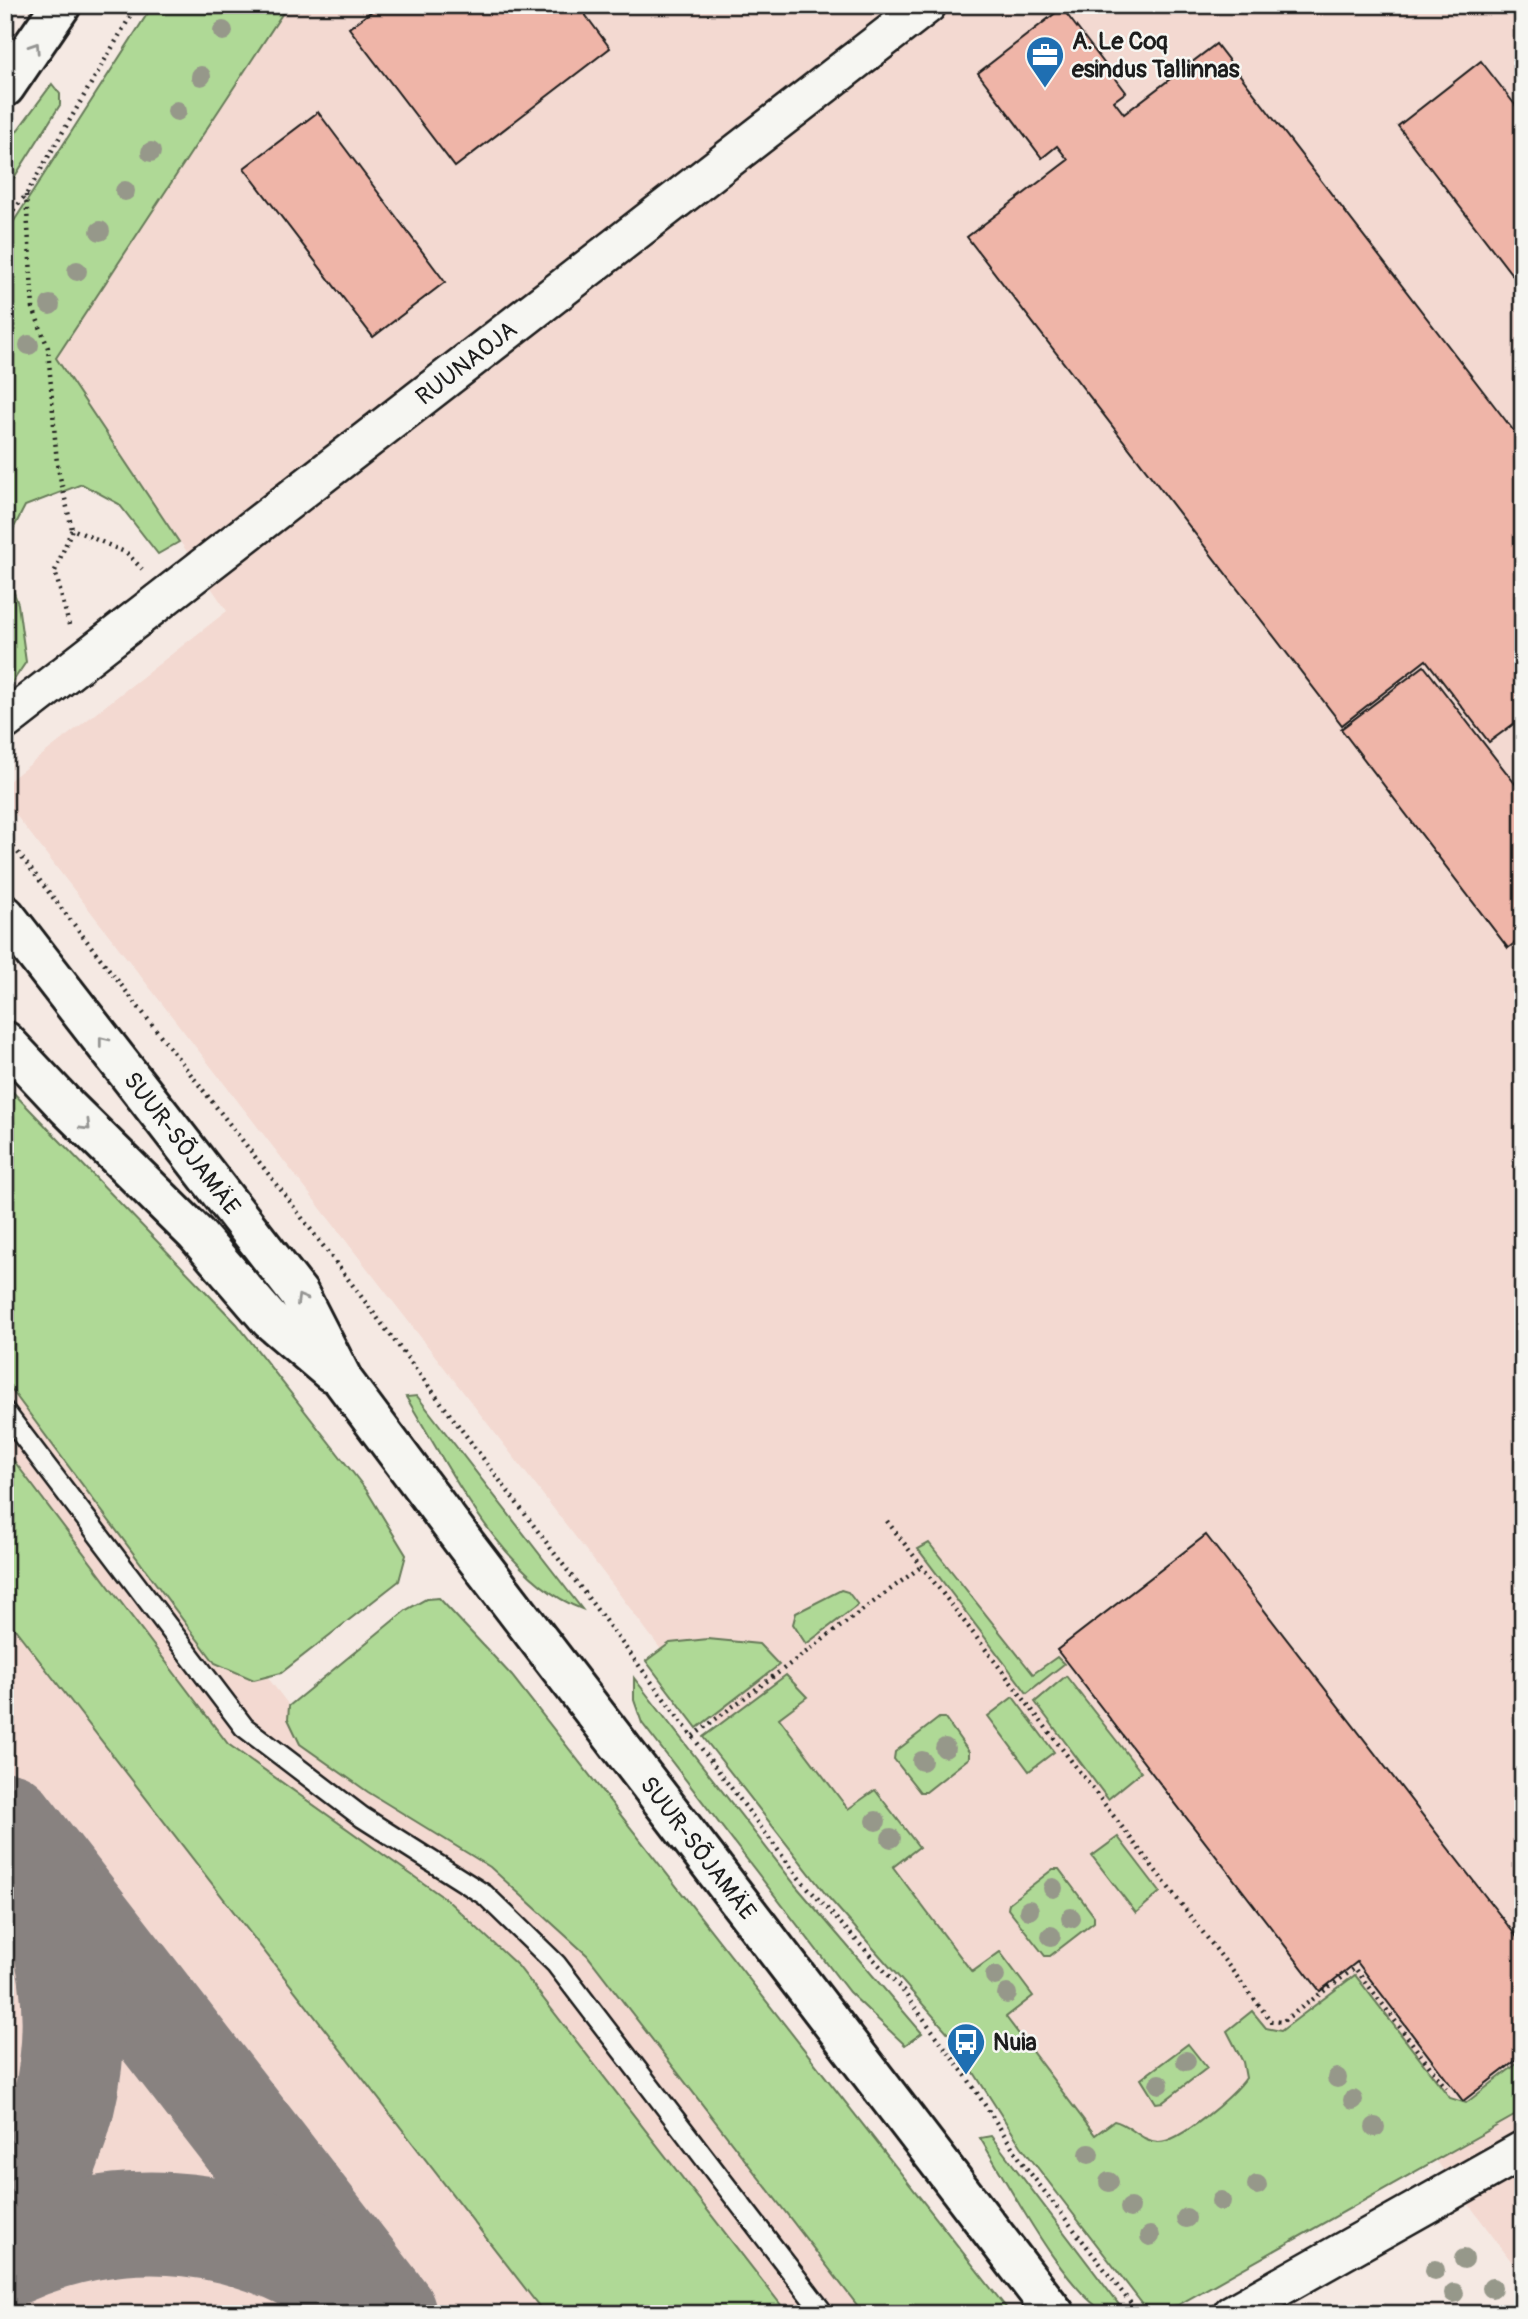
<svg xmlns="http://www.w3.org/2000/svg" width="1528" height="2319" font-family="Pangolin,sans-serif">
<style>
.built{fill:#f3d9d1}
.green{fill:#afd996;stroke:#667a59;stroke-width:2}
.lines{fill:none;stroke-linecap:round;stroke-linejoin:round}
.taxiway{stroke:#888280;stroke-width:103}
.building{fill:#efb5a8;stroke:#1c1c1c;stroke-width:2}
.lane-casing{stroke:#1c1c1c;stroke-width:24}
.street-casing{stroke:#1c1c1c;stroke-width:42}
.secondary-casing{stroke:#1c1c1c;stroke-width:44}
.path{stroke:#1c1c1c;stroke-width:4.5;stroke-dasharray:2 5;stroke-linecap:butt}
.lane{stroke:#f6f6f2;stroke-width:19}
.street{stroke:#f6f6f2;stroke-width:37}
.secondary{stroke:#f6f6f2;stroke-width:38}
.tree{fill:#96988a}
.oneway{stroke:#949492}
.labels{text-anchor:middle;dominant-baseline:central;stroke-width:5;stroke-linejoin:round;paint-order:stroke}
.poi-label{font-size:24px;font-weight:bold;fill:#1c1c1c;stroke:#f6f6f2;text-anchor:start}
.street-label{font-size:24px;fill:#1c1c1c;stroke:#f6f6f2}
</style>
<rect width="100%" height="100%" fill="#f5e9e3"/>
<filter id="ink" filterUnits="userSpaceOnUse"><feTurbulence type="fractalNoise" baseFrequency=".0143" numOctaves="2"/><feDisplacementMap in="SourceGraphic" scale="14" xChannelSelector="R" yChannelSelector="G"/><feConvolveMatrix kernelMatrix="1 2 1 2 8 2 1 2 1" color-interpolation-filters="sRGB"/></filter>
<g filter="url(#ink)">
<g class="built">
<path d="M288,5H1523V2277L1430,2152L1148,2298L605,1575L5,801V784L227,611L56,358Z"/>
<path d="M5,1337L332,1761L404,1716L864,2314H5Z"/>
</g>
<g class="green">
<path d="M153,5H288L56,358L179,542L158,554L119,504L82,484L25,506L5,545V235Z"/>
<path d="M52,84L60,94V105L5,192V147Z"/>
<path d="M5,568L18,604L26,662L5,693Z"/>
<path d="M5,1084L237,1324L367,1491L406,1555L399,1581L281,1673L254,1680L215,1663L5,1381Z"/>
<path d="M417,1396L582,1609C503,1580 448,1465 406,1397Z"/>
<path d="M5,1449L228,1744L447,1900L518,1966L788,2314H545L5,1616Z"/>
<path d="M929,1543L1033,1674L1057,1657L1064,1664L1027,1693L918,1549Z"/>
<path d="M841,1590L848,1592L858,1605L806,1644L793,1624L796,1613Z"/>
<path d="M439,1598L512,1676L1011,2314H864L587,1955L490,1867L368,1792L300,1744L288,1719L289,1706L406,1610L426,1599Z"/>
<path d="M708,1639L759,1644L779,1665L697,1728L646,1661L670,1643Z"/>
<path d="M786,1675L807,1697L779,1718L848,1809L875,1790L919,1847L893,1867L972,1972L1000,1952L1033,1996L1006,2017L1095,2135L1114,2121C1130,2124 1140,2141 1158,2142C1179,2143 1234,2096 1246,2078L1243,2062L1227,2031L1252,2011L1266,2028L1281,2031L1355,1975L1450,2098L1466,2103L1523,2059V2111L1178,2305L1147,2310L1021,2146L950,2035L828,1897L703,1737Z"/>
<path d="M1066,1676L1141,1772L1108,1799L1035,1702Z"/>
<path d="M634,1678L796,1886L922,2033L905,2045L849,1992L642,1723L634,1700Z"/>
<path d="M1013,1697L1054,1752L1029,1771L988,1716Z"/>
<path d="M939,1718H945L969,1752V1758L926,1792H920L894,1759L895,1752Z"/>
<path d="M1118,1837L1160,1892L1136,1913L1092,1856Z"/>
<path d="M1053,1869H1059L1094,1916V1922L1050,1956H1045L1008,1909L1009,1903Z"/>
<path d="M1188,2044L1207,2068L1163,2102L1156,2103L1141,2079Z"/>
<path d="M991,2136L1126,2314C1122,2314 1114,2315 1110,2314C1068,2299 1005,2178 980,2138Z"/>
</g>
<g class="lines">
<g class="taxiway">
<path d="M5,1823L385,2314"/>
<path d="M5,2227C78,2136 94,1994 45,1889"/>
<path d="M5,2256C126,2201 253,2216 360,2293"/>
</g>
</g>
<g class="building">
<path d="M380,5H578L610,48L455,167L349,28Z"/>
<path d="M1062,8L1126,92L1114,101L1124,114L1216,44L1523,443V717L1489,742L1426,660L1342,725L967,237L1068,160L1057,146L1042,158L978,73Z"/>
<path d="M1481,61L1523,115V289L1398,126Z"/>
<path d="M318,112L445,282L373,337L244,168Z"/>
<path d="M1424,666L1523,794V937L1508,948L1341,729Z"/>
<path d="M1206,1535L1523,1945V2055L1463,2101L1357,1962L1320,1991L1057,1650Z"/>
</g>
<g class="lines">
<g class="lane-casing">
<path id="lane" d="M5,1412L244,1727L362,1817L485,1895L556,1964L824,2314"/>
</g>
<g class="street-casing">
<g id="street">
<path id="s1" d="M5,721L927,5"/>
<path d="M1232,2314L1523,2150"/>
</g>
</g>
<g class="secondary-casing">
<g id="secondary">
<path d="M5,87L61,5"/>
<path id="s2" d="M5,915L299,1294L344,1382L466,1545L1055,2314"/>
<path d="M5,1041L67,1107L196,1234L270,1320L331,1372"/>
</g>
</g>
<g class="path">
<path d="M26,195L33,308L48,348L57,464L72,529"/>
<path d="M5,221L26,195L137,5"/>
<path d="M69,625L55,571L72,529L127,553L142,569"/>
<path d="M5,836L281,1190L799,1878L903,1991L966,2076L1024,2165L1139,2314"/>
<path d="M887,1521L1271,2021L1282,2022L1355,1968L1446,2088"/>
<path d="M693,1736L922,1566"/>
</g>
<use href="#lane" class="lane"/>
<use href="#street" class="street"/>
<use href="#secondary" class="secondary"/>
</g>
<g class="tree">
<circle cx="223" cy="31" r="10"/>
<circle cx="201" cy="76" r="10"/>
<circle cx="177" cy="111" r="10"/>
<circle cx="151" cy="152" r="10"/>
<circle cx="125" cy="191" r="10"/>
<circle cx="100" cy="231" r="10"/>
<circle cx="77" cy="271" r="10"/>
<circle cx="50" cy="305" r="10"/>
<circle cx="29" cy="345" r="10"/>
<circle cx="945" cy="1748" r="10"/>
<circle cx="922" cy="1761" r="10"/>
<circle cx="876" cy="1821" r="10"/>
<circle cx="891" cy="1838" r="10"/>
<circle cx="1053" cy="1888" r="10"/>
<circle cx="1029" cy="1910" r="10"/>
<circle cx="1071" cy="1918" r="10"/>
<circle cx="1051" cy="1936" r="10"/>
<circle cx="995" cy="1976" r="10"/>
<circle cx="1007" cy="1994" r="10"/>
<circle cx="1186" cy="2061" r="10"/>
<circle cx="1337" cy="2078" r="10"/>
<circle cx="1159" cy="2084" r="10"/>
<circle cx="1353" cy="2100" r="10"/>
<circle cx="1375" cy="2127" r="10"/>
<circle cx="1089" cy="2154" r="10"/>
<circle cx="1109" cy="2182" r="10"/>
<circle cx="1257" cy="2185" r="10"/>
<circle cx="1221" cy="2201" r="10"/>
<circle cx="1130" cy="2208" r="10"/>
<circle cx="1186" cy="2218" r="10"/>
<circle cx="1150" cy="2236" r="10"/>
<circle cx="1464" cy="2259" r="10"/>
<circle cx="1435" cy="2270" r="10"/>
<circle cx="1492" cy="2288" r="10"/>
<circle cx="1454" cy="2293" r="10"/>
</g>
<defs><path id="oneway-chevron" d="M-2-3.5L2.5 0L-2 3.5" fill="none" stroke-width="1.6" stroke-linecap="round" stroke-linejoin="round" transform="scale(1.75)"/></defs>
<g class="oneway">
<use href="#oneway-chevron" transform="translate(35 47) rotate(-57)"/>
<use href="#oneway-chevron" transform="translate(103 1041) rotate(-128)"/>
<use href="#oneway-chevron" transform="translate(86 1126) rotate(45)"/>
<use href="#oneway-chevron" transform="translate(301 1299) rotate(-120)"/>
</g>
</g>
<defs>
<g id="office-pin" transform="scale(2.0125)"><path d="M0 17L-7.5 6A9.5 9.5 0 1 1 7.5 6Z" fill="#1f6fb2" stroke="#f6f6f2"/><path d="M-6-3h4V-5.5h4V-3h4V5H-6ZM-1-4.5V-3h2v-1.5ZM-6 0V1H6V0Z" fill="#fff"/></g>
<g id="bus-pin" transform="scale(2.0125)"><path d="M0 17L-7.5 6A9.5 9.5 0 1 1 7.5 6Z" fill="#1f6fb2" stroke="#f6f6f2"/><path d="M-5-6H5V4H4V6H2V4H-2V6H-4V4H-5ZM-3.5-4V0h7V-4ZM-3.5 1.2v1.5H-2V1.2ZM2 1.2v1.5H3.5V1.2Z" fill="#fff"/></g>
</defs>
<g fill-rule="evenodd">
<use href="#office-pin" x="1045" y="55"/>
<use href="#bus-pin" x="966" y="2042"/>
</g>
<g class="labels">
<g class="poi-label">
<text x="1072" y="41">A. Le Coq<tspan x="1072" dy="28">esindus Tallinnas</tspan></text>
<text x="993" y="2042">Nuia</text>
</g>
<g class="street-label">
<text stroke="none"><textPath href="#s1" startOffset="584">RUUNAOJA</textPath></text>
<text stroke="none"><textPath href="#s2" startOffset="289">SUUR-SÕJAMÄE</textPath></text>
<text stroke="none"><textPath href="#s2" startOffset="1164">SUUR-SÕJAMÄE</textPath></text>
</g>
</g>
<rect width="1528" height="2319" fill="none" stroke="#f6f6f2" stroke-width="28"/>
<rect x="14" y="14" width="1500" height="2291" fill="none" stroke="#1c1c1c" stroke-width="2.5" filter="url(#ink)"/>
</svg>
